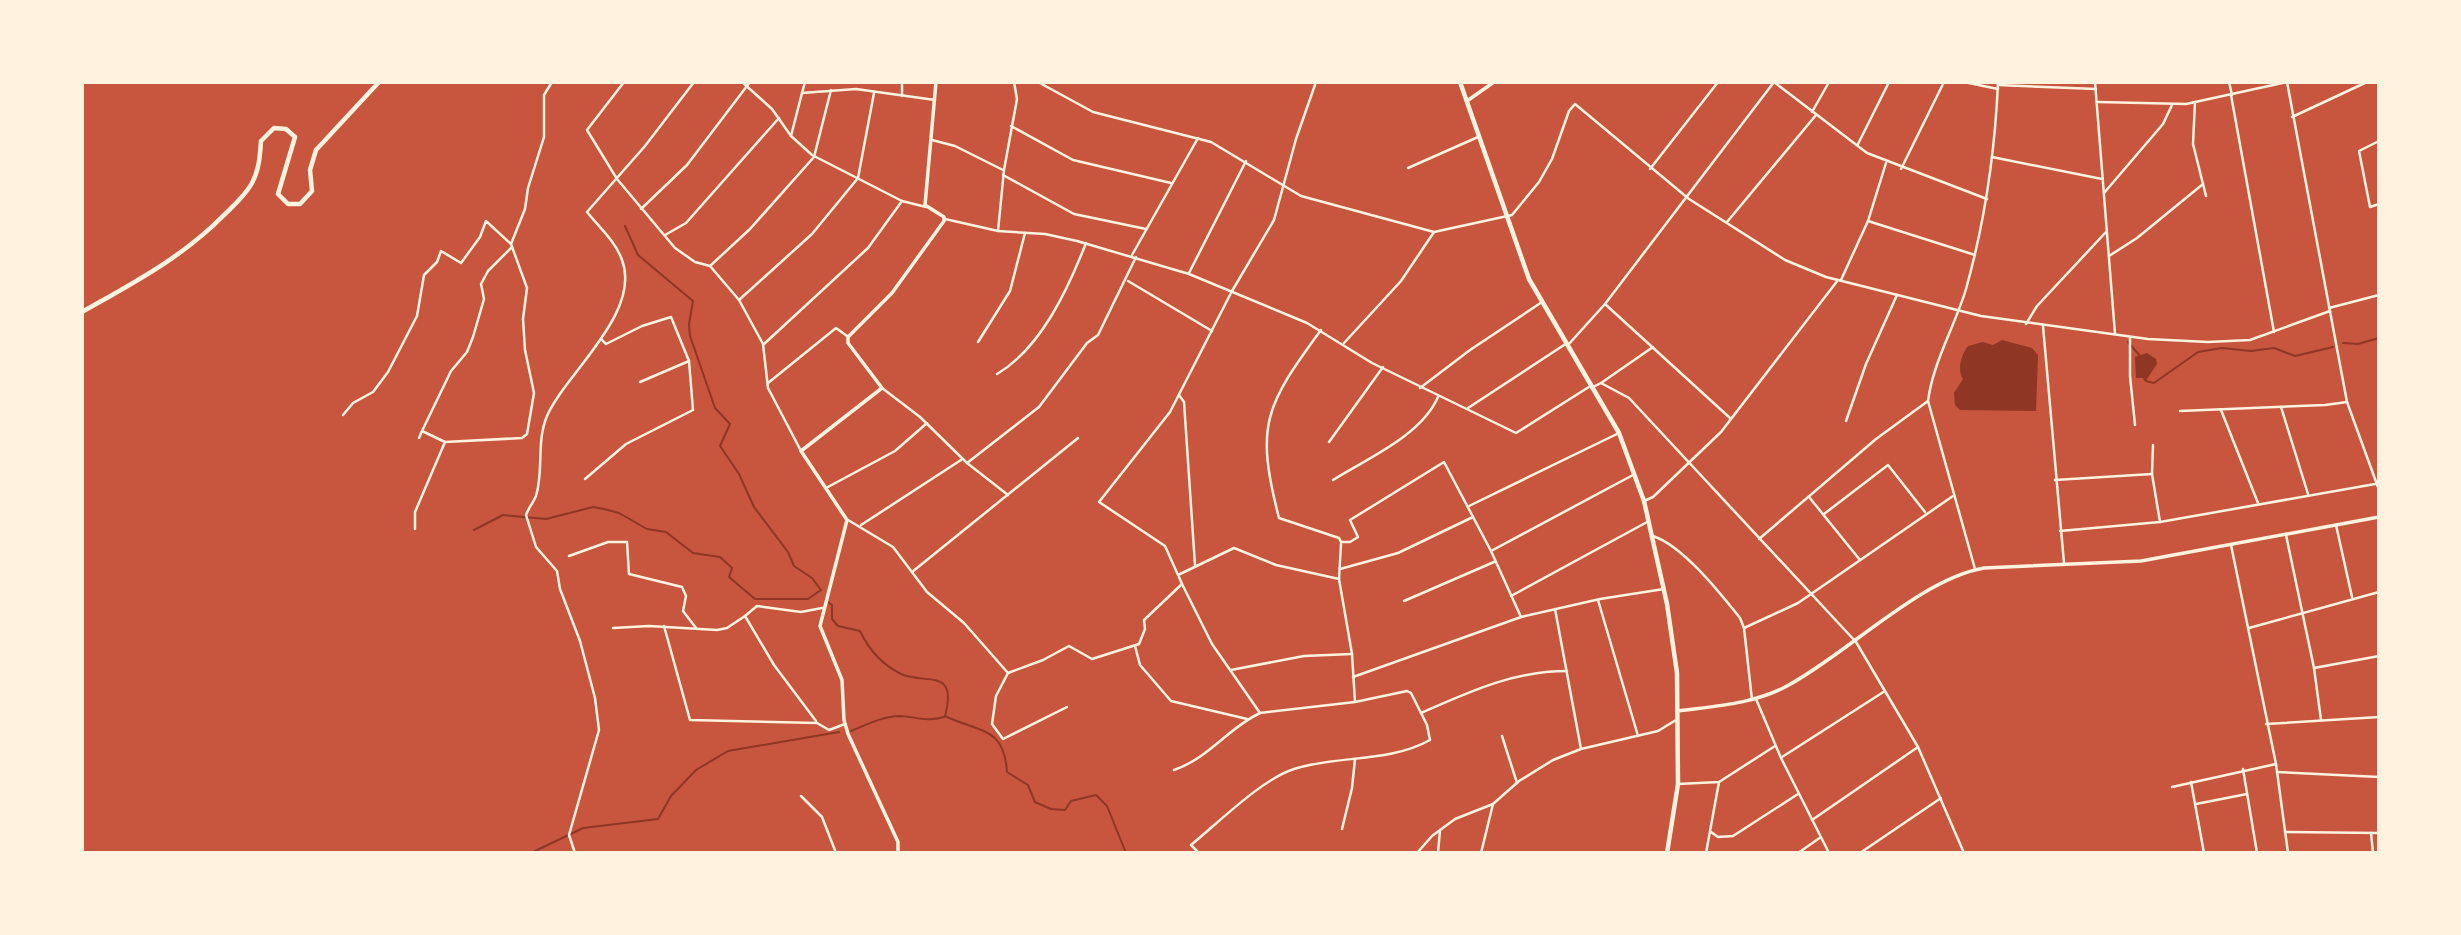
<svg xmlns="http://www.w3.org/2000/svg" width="2461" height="935" font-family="'DM Sans',sans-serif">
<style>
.water{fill:#8f3625}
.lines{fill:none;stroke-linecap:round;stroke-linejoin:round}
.stream{stroke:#8f3625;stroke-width:2}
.minor{stroke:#fff3e0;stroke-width:2.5}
.tertiary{stroke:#fff3e0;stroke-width:3.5}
.secondary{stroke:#fff3e0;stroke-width:4.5}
</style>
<rect width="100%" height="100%" fill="#c8553d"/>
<g class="water">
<path d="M2002,340L2032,348L2038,355L2036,411L1960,410L1955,405L1954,393L1963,379C1957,370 1961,355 1968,346L1983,342L1993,345Z"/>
<path d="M2147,353L2156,359L2157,364L2145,382L2143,378H2136L2135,357Z"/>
</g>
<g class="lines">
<g class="stream">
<path d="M2128,342L2140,356"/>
<path d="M2343,343L2358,344L2379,338"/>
<path d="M2146,381L2154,383L2198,352L2222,348L2251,351L2274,348L2295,356L2333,347"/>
<path d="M474,530L503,515L546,519L593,507L604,509L619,513L647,529L666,532L693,553L720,557L732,568L729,577L755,599H808L821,590L812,578L794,566L788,552L754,507L739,474L720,446L730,424L715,408L690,336L689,324L693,301L638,255L625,226"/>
<path d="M828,602L832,605V619L838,626L860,631C869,650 881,664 901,674C926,685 958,667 945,716C980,733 1004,726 1007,772L1028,785L1035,802L1051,809L1065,810L1071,801L1096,795L1107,806L1126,853"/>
<path d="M851,731C866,725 883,716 900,716C916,717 928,722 944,717"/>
<path d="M531,853L583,828L658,819L671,796L696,770L728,751L839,732"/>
</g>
<g class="minor">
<path d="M624,82L587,130L617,179L675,248L695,262L710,266L739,300L763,344L768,388L801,451"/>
<path d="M742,82L772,109L791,136L812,155L902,201L926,207"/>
<path d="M902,82V96"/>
<path d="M1038,82L1093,112L1211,142L1301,196L1434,232L1512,215L1539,182L1552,159L1569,111L1575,104L1689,199L1785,260L1826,277L1981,316L2148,339L2208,342L2250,340L2330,311"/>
<path d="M1316,82L1296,139L1274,220L1232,291L1170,412L1099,502L1165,546L1178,575L1234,548L1276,565L1339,579"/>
<path d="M1964,82L1998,89"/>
<path d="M2095,82L2115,334"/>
<path d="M2229,82L2232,95"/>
<path d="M1998,85L2096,89"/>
<path d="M802,93L805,82"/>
<path d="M2231,95L2274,332"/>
<path d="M2098,102L2186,104L2287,82L2347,402L2379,490"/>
<path d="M2195,102L2193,144L2206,196"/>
<path d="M1812,112L1829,82"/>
<path d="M2292,117L2367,82"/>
<path d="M1011,126L1073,160L1171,183"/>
<path d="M791,136L802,93L856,89L935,100"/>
<path d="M932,140L955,146L1003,170"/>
<path d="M2379,141L2359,151L2370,207L2379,204"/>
<path d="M1858,144L1889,82"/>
<path d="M1992,157L2102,179"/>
<path d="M1408,168L1478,137"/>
<path d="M1650,169L1718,82"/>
<path d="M1901,169L1944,82"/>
<path d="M1003,175L1074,214L1146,229"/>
<path d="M2104,193L2163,124L2172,105"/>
<path d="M641,209L687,165L750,82"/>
<path d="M945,219L998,231L1045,234L1077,241L1189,274L1307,323L1372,363L1516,433L1592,385"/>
<path d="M1868,221L1975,255"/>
<path d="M1727,222L1816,115"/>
<path d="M998,231L1004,170L1017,99L1014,82"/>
<path d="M665,235L686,223L779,118"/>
<path d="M1132,255L1198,138"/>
<path d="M2109,256L2137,238L2203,184"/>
<path d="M710,266L750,229L814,157L831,90"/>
<path d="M1189,273L1246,161"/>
<path d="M1841,280L1868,221L1886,163"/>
<path d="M1128,281L1212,331"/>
<path d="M739,300L812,234L858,178L874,93"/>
<path d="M1605,304L1730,418"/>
<path d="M2329,308L2379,295"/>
<path d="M2026,324L2037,306L2106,232"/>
<path d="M2043,326L2064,563"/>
<path d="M1321,330C1265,406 1255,425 1279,518L1339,538L1341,542H1350L1358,537L1350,520L1444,462L1491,551L1521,617"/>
<path d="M2130,337V376L2135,425"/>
<path d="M978,342L1010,291L1025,233"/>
<path d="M1344,343L1401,281L1434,232"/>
<path d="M764,344L868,248L902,201"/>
<path d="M1568,345L1605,304L1774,82L1867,153L1987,199"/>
<path d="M997,374C1041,348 1068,289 1086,243"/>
<path d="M640,382L689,361"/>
<path d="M768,383L836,328L847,336"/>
<path d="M1601,383L1653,347"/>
<path d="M1593,387L1601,383L1629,398L1856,642L1918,747L1964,853"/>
<path d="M882,388L920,417L967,463"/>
<path d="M1420,388L1470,350L1542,302"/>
<path d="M1179,395L1184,402L1195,565"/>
<path d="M2281,407L2308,494"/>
<path d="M1468,408L1567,343"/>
<path d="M2221,410L2258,503"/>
<path d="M2180,411L2325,405L2347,402"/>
<path d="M343,415L353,403L373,392L388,372L417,316L424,275L437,262L441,251L461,263L480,237L486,221L511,244"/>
<path d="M1846,421L1866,364L1897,295"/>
<path d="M419,438L422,431"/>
<path d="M445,442L522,438L527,434L534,393L525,350L523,319L527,288L511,244L525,209L528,188L544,137V95L552,82"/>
<path d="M1329,442L1383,367"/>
<path d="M2153,445L2152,474L2160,522"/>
<path d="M585,479L626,444L693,410L689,361L671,317L642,326L606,344L601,339"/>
<path d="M1333,480C1366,459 1421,436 1438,397"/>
<path d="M2055,480L2152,474"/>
<path d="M826,488L895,451L927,423"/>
<path d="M1008,495L967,463L1039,407L1087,343L1098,335L1136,257"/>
<path d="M1809,497L1860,560"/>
<path d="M1644,501L1653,497L1721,432L1838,280"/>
<path d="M1469,506L1619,433"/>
<path d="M1824,514L1888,465L1925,512"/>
<path d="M848,520L893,547L927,592L964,623L1008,673"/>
<path d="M861,525L961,460"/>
<path d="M2336,525L2352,597"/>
<path d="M415,529V512L445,442L422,431L451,371L467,352L473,337L484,299L481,284L488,271L512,247"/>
<path d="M2060,531L2160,522L2375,484"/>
<path d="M2286,535L2314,668L2321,720"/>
<path d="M1653,536C1683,546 1720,593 1740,618L1744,628L1752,700"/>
<path d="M1759,539L1876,439L1928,401"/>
<path d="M2231,545L2276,764L2288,853"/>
<path d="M1491,551L1633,475"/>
<path d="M569,556L608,542H627L629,574L682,587L686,596L683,611L696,628"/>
<path d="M1340,569L1398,553L1473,517"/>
<path d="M1975,569L1928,401C1933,362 1955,326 1966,289C1985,221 1995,152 1998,82"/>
<path d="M912,572L1078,438"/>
<path d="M1182,584L1212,644L1260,713L1355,702L1352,654L1339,579L1341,544"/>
<path d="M1511,596L1649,521"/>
<path d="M1598,600L1638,736"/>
<path d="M1404,601L1494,562"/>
<path d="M1555,609L1581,749"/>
<path d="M664,626L690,720L817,723L829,730L845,724"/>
<path d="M613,628L649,626L717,630L727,628L745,616"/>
<path d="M1744,628L1798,603L1953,496"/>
<path d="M2249,628L2379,592"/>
<path d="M1135,646L1140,665L1171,701L1247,719"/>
<path d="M2314,668L2379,656"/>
<path d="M1231,670L1304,656L1352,654"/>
<path d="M1353,677L1521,617L1600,599L1664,589"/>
<path d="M1756,699L1781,758L1829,853"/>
<path d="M1067,707L1003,739L992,724L996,696L1008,673L1043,660L1069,646L1092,659L1139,644L1145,629L1144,620L1182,584L1179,577"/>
<path d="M1421,713C1469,692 1513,671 1567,671"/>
<path d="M816,721L774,665L745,616L757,606L801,612L822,608"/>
<path d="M2266,724L2379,717"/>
<path d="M1502,736L1517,783"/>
<path d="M1782,757L1885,691"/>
<path d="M2243,769L2257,853"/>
<path d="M1174,770C1209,758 1228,728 1260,713"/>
<path d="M2277,772L2379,777"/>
<path d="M2191,782L2204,853"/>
<path d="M1678,784L1719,782L1775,746"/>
<path d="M2172,787L2276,764"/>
<path d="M801,796L822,817L836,853"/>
<path d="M2196,804L2247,794"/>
<path d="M1812,820L1918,747"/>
<path d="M1342,829L1352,788L1355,759"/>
<path d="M1711,832L1718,837L1733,836L1798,794"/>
<path d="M2285,832L2379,833"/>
<path d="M2371,833L2373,853"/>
<path d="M575,853L569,835L599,730L595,698L580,641L560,589L557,571L536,547L526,515C528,509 533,503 536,496C544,470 536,442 547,416C565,374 642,313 622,260C616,242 599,227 587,212L645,146L694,82"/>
<path d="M1199,853L1191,845C1218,823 1262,779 1294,769C1337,755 1389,763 1430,740L1427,725L1411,693L1407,691L1355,702"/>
<path d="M1417,853L1432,836L1455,819L1493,804L1519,781L1553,760L1581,749L1658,731L1676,720"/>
<path d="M1438,853L1440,830"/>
<path d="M1481,853L1493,804"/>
<path d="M1706,853L1719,782"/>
<path d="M1798,853L1821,837"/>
<path d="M1860,853L1941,798"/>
</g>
<g class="tertiary">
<path d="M1467,101L1494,82"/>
<path d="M1678,711C1715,706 1754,704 1787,686C1847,654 1920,579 1984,568L2141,561L2379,517"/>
<path d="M898,853V842L848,734L844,720L842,680L820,626L847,520L801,451L882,388L848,343V337L892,293L944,221V217L925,205L936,82"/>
</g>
<g class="secondary">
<path d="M1460,82L1529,279L1619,433L1644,501L1667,604L1677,673L1678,784L1667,853"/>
<path d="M82,312C133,283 183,257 224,215C234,205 245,196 252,183C259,170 260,156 261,141L274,128L286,129L295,137L278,194L288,204H300L312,191L310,170L316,150L379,82"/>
</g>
</g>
<rect width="2461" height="935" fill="none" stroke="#fff3e0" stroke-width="168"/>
</svg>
